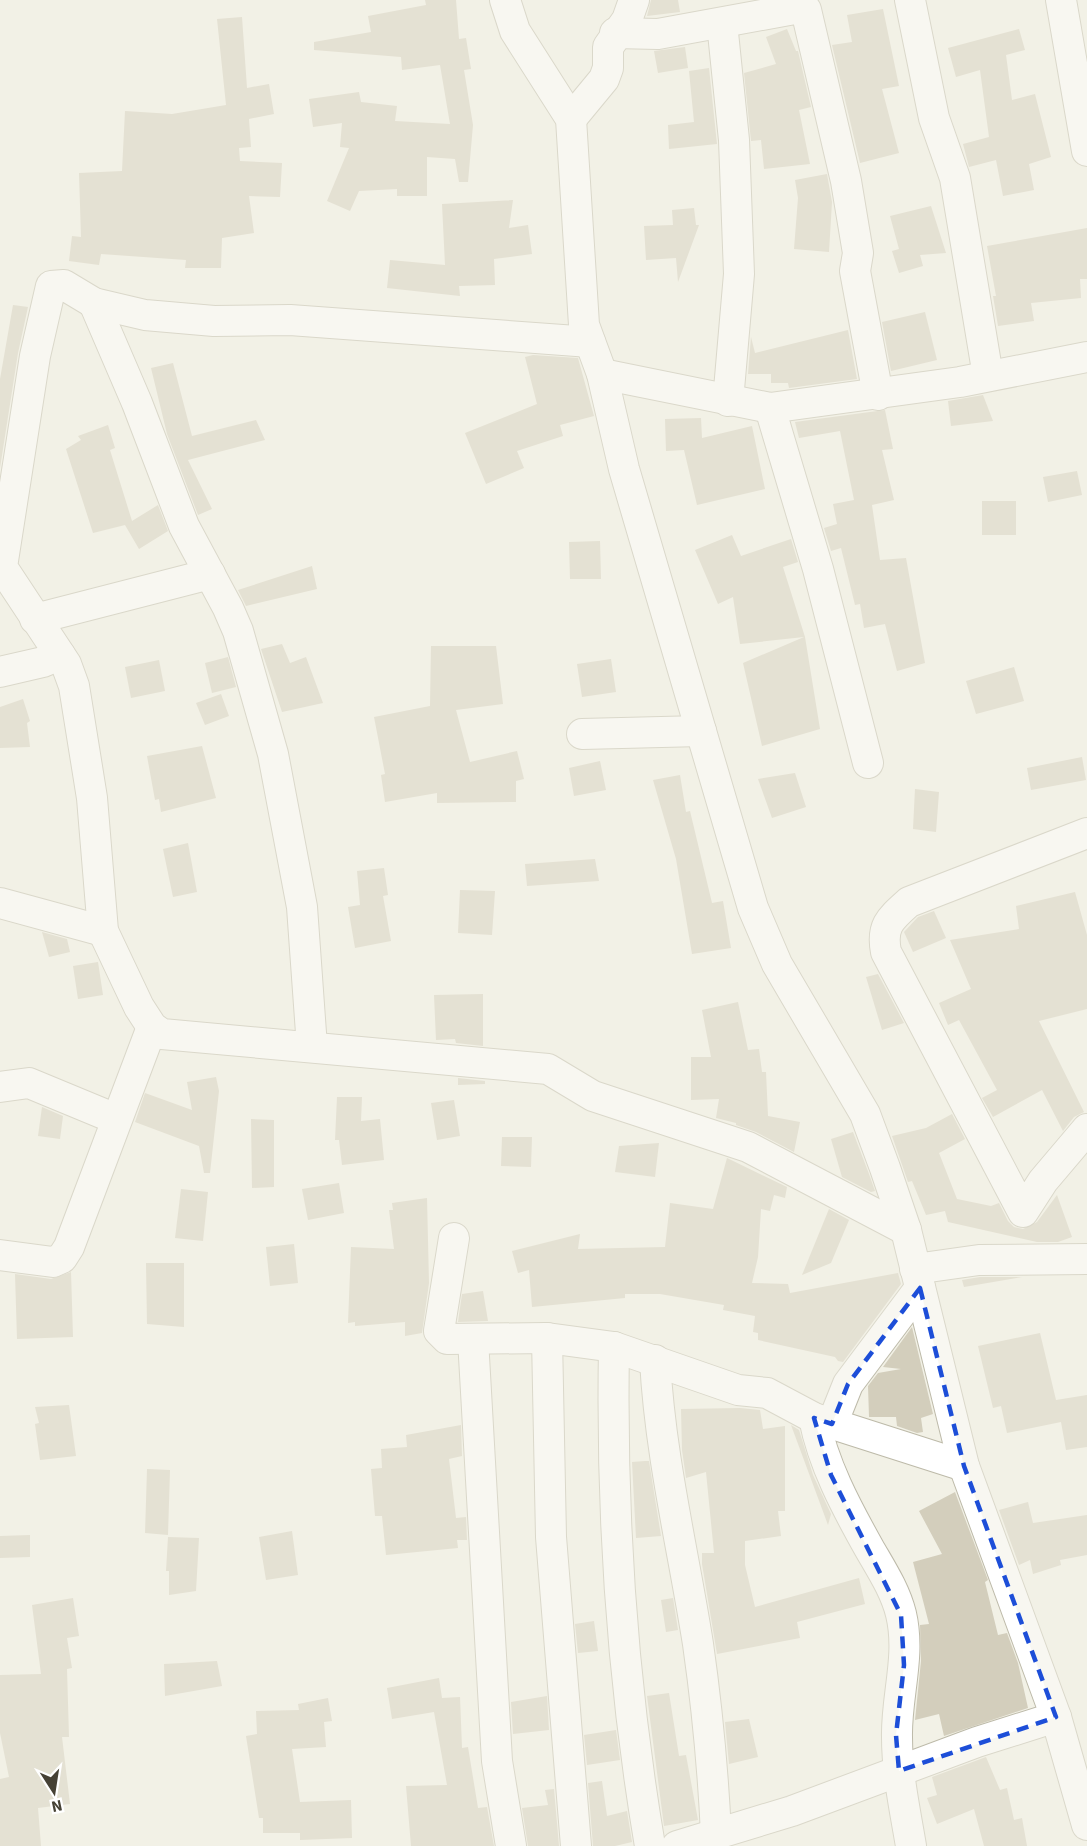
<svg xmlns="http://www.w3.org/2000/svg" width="1087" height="1846" font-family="'Source Sans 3',sans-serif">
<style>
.building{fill:#d3cebc}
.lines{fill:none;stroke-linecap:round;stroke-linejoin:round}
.street-casing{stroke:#bdbaa9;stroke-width:32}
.street{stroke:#fff;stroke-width:30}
.marked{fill:none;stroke:#1d4ed8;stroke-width:4.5;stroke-dasharray:12 8;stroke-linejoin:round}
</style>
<rect width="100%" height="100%" fill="#f2f1e6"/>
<g class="building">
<path d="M425,0H456L459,39L466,38L471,69L464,70L473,125L468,182H459L455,159L427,157V196H397V189L359,191L350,211L327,201L349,148L340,147L342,123L313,127L309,99L359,92L361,102L397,106L395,121L450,124L440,65L402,70L401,57L314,50V42L371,32L368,16L426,5Z"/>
<path d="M651,0H678L680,12L647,16Z"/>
<path d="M883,9L899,86L882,89L899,153L860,163L832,45L852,42L847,15Z"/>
<path d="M242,17L247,88L269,84L274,114L249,119L251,147L239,148L240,161L282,163L280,197L249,196L254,233L222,238L221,268H185L186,260L101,254L99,265L69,261L72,236L81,237L79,173L122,171L125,111L172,114L226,105L217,19Z"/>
<path d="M787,29L796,51H798L811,107L799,110L810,164L764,169L761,140L751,141L744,73L776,64L766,37Z"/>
<path d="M1019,29L1025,50L1006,55L1012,100L1035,94L1051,157L1029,164L1034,190L1003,196L996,160L969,167L963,144L989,137L980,70L956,77L948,48Z"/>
<path d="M685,47L688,68L658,73L654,51Z"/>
<path d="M709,68L717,144L669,149L668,125L694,122L689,71Z"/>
<path d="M827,174L832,202L829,252L794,249L798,198L795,180Z"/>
<path d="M513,200L509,228L528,225L532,254L494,259L495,285L459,286L460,296L387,288L390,260L445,265L442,204Z"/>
<path d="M931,206L946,253L920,255L923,266L899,273L892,251L899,249L890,216Z"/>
<path d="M694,208L696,225H699L678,282L676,258L646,260L644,226L673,225L672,210Z"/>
<path d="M1087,228V279H1080L1081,298L1031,303L1034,321L998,326L993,296H996L987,246Z"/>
<path d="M13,305L28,307L18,353L0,468V379Z"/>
<path d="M925,312L937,360L891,371L882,322Z"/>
<path d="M848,330L857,379L789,388L788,383H771V374H748L751,337L755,353Z"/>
<path d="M533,355L578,358L594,416L560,425L563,436L517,451L524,468L486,484L465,433L537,404L525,357Z"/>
<path d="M173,363L192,436L256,420L265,440L188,460L212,509L198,515L167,434L151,368Z"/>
<path d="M983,395L993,421L951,426L948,401Z"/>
<path d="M885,410L893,449L882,450L894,500L872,505L880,560L906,558L925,663L897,671L885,624L864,628L860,604L855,605L841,548L831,551L824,528L837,524L833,504L854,500L840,431L799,438L795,422Z"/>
<path d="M701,418L702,438L752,426L765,489L697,505L684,450L666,451L665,419Z"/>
<path d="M108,425L115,448L110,450L132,521L158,505L168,531L139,549L125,525L93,533L66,449L81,440L78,436Z"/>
<path d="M1077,471L1082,495L1048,502L1043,477Z"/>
<rect x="982" y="501" width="34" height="34"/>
<path d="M732,535L741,556L791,539L798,562L783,567L805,637L820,729L762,746L743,663L804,637L740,644L733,597L718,604L695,550Z"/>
<path d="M600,541L601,579H570L569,542Z"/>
<path d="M312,566L317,589L246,606L238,590Z"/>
<path d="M282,644L290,663L306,657L323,703L282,712L261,649Z"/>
<path d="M431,646H496L503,704L456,710L470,762L517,751L524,779L516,781V802L437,803V793L385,802L381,775L385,774L374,717L430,706Z"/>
<path d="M228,657L236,687L212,693L205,663Z"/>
<path d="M611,659L616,692L582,697L577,664Z"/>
<path d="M159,660L165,691L131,698L125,667Z"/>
<path d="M1014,667L1024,701L976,714L966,681Z"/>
<path d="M221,694L229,716L205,725L196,703Z"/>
<path d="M23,699L30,721L27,723L30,747L0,748V707Z"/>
<path d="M202,746L216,798L161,812L159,799L155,800L147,756Z"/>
<path d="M1082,757L1086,780L1031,790L1027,768Z"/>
<path d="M600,761L606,790L574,796L569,768Z"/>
<path d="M795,773L806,807L772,818L758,779Z"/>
<path d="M680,775L686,812L690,811L712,903L723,901L731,948L692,954L676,859L653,780Z"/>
<path d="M915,789L939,792L936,832L913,829Z"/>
<path d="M188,843L197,892L173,897L163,849Z"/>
<path d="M595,859L599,881L527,886L525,864Z"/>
<path d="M384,868L388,895L383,896L391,941L355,948L348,907L360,905L357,871Z"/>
<path d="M460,890L495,891L492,935L458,933Z"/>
<path d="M1075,892L1087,935V1009L1039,1021L1084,1112L1074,1117L1063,1131L1042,1090L993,1117L982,1098L997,1090L959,1020L948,1025L939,1003L971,989L950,940L1019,929L1016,906Z"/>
<path d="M934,911L946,938L913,952L904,932L918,917Z"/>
<path d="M42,932L67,939L70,952L49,957Z"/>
<path d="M98,962L103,995L78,999L73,966Z"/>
<path d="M878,974L904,1023L882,1030L866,977Z"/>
<path d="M483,994V1046L456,1043L455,1039L436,1040L434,995Z"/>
<path d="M738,1002L748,1050L759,1049L762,1072H766L768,1116L800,1122L794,1152L756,1132L736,1125V1123L716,1118L719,1099L691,1100V1057H711L702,1010Z"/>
<path d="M216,1077L219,1091L210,1173H204L199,1146L135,1122L145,1093L192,1110L187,1082Z"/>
<path d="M458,1078L485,1081V1084L458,1085Z"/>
<path d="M337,1097H362L361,1121L380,1119L384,1160L342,1165L339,1140H335Z"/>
<path d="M454,1100L460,1136L437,1140L431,1103Z"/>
<path d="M42,1107L63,1116L60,1139L38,1136Z"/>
<path d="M952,1114L965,1139L939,1153L957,1199L991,1206L999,1203L1008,1221L1014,1227L1023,1229L1037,1222L1057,1195L1072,1237L1058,1242H1037L948,1222L945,1211L926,1215L912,1181L908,1182L892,1136L926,1128Z"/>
<path d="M251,1119L274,1120V1187L252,1188Z"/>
<path d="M853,1132L869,1174L875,1191L871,1192L842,1177L831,1139Z"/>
<path d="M502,1137H532L531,1167L501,1166Z"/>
<path d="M659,1143L655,1177L615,1172L619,1146Z"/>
<path d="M727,1158L787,1187L785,1198L774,1195L770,1211L761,1209L758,1257L752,1283L788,1284L790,1293L898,1273L901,1284L843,1362L838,1361L835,1357L758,1340V1333L753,1332L755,1316L723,1310L724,1305L660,1294H625V1298L532,1307L529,1270L518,1273L512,1251L580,1234L578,1249L665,1247L670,1203L713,1209Z"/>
<path d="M339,1183L344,1213L308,1220L302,1189Z"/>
<path d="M181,1189L208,1192L203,1241L175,1238Z"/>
<path d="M427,1198L429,1283L422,1333L405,1336V1322L355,1326V1322L348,1323L351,1247L394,1249L389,1210H393L392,1203Z"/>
<path d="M829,1209L849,1220L831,1263L802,1275Z"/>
<path d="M294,1244L298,1283L270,1286L266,1247Z"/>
<path d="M146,1263H184V1327L147,1324Z"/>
<path d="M71,1272L73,1337L17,1339L15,1274L51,1279Z"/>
<path d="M980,1277H1022L964,1287L962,1280Z"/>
<path d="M483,1291L488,1321L458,1322L462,1294Z"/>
<path d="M912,1327L933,1414L921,1418L923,1432L917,1433L897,1426L896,1417H869L868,1386L878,1373L901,1369L883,1367Z"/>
<path d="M1040,1333L1056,1400L1087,1395V1447L1066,1450L1061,1422L1007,1433L1001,1406L993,1408L978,1346Z"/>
<path d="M69,1405L76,1456L40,1460L35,1424L39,1423L35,1407Z"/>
<path d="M740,1408L760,1410L763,1429L785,1426V1511H778L781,1536L745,1541V1565L755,1607L859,1578L865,1604L797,1622L800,1638L717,1654L702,1564V1553H714L706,1472L686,1478L682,1450L681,1409Z"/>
<path d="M461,1425L462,1456L449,1459L456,1518L466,1517L467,1540H457L458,1548L386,1555L382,1516H375L371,1469L382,1468L381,1449L407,1447L406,1435Z"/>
<path d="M791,1425L799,1430L813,1475L831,1514L828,1525Z"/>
<path d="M645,1461H649L661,1536L636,1538L632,1462Z"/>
<path d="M147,1469L170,1470L168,1535L145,1533Z"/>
<path d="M955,1492L988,1580L985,1582L998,1635L1007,1633L1018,1663L1028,1708L944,1736L939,1714L915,1720L921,1661L920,1625L929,1624L913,1562L942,1554L919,1511Z"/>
<path d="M1028,1502L1033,1523L1087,1515V1555L1060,1560L1061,1565L1033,1574L1030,1560L1019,1565L999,1510Z"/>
<path d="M292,1531L298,1575L266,1580L259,1537Z"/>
<path d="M30,1535V1557L0,1558V1536Z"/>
<path d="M168,1537L199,1538L196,1591L169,1595V1571H166Z"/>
<path d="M73,1598L79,1636L67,1638L72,1668L67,1669L69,1737H62L70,1804L38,1808L41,1846H0V1779L9,1777L0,1733V1675L41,1674L32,1605Z"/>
<path d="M673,1598L678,1630L666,1632L661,1600Z"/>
<path d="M594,1621L598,1651L578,1653L575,1624Z"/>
<path d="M217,1661L222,1686L165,1696L164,1664Z"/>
<path d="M439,1678L442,1698L460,1697L462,1748L468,1747L478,1808L487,1807L494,1846H411L406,1786L447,1785L434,1712L392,1719L387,1688Z"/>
<path d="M669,1693L679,1756L686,1755L698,1820L664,1826L647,1696Z"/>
<path d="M547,1696L549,1730L513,1734L511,1702Z"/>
<path d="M328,1698L332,1721L324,1722L326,1747L292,1749L300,1802L351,1800L352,1838L300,1840V1833H263V1818H259L246,1736L257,1734L256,1711L299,1710L298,1704Z"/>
<path d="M749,1719L758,1757L729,1764L725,1722Z"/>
<path d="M616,1730L620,1760L587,1765L584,1735Z"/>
<path d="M986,1757L1000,1790L1007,1788L1014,1820L1022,1818L1027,1846H984L974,1809L937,1824L927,1798L937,1795L932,1777Z"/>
<path d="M602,1781L607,1816L627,1811L632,1842L615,1846H593L588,1783Z"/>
<path d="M554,1789L559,1846H528L522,1808L548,1805L545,1790Z"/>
</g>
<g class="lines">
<g class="street-casing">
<g id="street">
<path d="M505,0L515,31L571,119L584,325L602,374L624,469L753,908L777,964L865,1114L885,1168L906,1230L964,1466L1056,1717L1087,1825"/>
<path d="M910,0L934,118L955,178L988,376"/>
<path d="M1061,0L1087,151"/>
<path d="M722,23L734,140L739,274L728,401"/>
<path d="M615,33L658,34L800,8L806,10L846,181L858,253L855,271L878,395"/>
<path d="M571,119L604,79L608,68V47L627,20L634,0"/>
<path d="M94,303L137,403L184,526L228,608L238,631L273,754L302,907L312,1047"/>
<path d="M590,342L290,320L214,321L145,315L94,303L64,285L51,286L35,356L2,567L66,664L74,686L92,798L103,931L139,1007L152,1027L162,1034L548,1069L593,1096L748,1147L906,1230"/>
<path d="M602,374L770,408L960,382L1087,357"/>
<path d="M770,408L818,569L868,763"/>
<path d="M35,619L210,574"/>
<path d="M0,672L43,662L60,655"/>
<path d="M582,734L701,731"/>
<path d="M1087,833L909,902C890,919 881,926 886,952L1023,1212L1043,1181L1087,1129"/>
<path d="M0,903L103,931"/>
<path d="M0,1087L29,1083L116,1119"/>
<path d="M454,1238L439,1331L447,1339L547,1338L614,1347L738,1390L767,1393L814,1418L964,1466"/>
<path d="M0,1255L53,1262L62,1258L69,1247L152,1027"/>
<path d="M915,1269L979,1260L1087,1259"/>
<path d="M547,1338L551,1537L576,1846"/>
<path d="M473,1339L497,1761L511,1846"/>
<path d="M614,1347C611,1514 622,1681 650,1846"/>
<path d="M655,1360C660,1456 683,1549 698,1644C707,1707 713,1770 716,1834"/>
<path d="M814,1418C823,1464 846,1507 869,1548C881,1569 895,1590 901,1614C911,1656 896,1696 897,1737C897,1774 905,1810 911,1846"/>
<path d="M832,1424L848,1384L920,1288"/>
<path d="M677,1846L792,1811L977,1742L1056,1717"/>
</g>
</g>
<use href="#street" class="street"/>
</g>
<path d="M0 0H1087V1846H0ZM920,1288L964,1466L1056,1717L899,1771L896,1735L904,1665L901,1615L831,1475L814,1418L832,1424L848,1384Z" fill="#f2f1e6" fill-opacity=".55" fill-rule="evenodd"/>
<path class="marked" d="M920,1288L964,1466L1056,1717L899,1771L896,1735L904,1665L901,1615L831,1475L814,1418L832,1424L848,1384Z"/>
<g transform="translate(54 1792) rotate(168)" stroke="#ffffff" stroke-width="4.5" paint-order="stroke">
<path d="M0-4.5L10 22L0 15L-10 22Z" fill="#454135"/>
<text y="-9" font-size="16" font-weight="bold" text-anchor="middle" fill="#454135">N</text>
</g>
</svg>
